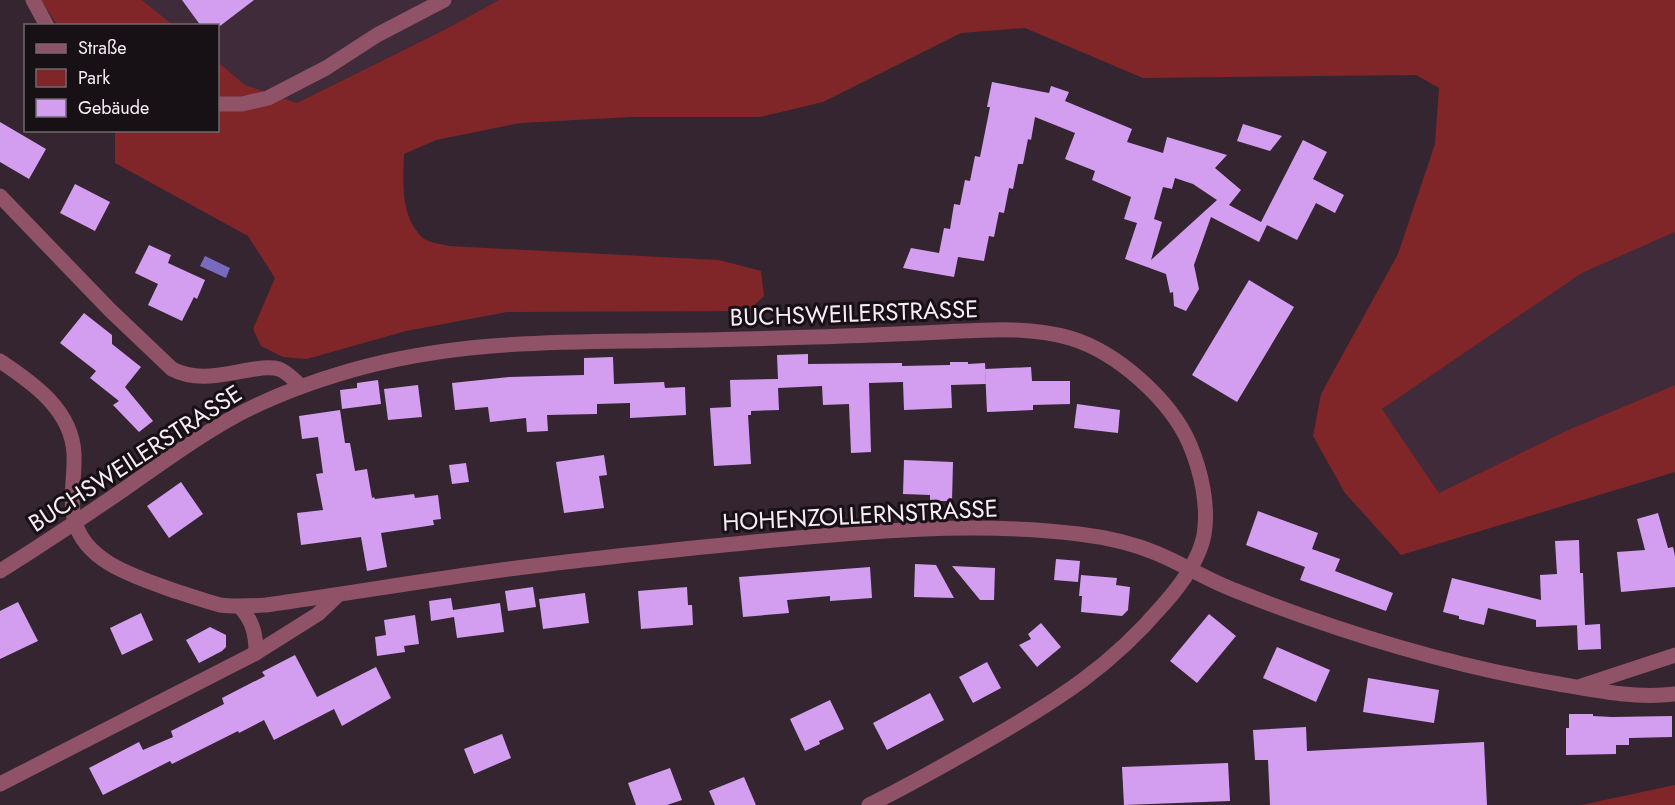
<svg xmlns="http://www.w3.org/2000/svg" width="1675" height="805" font-family="Jost,sans-serif">
<style>
.built{fill:#402b3a}
.green{fill:#802629}
.water{fill:#7a6abf}
.building{fill:#d49ef0;fill-rule:evenodd}
.lines{fill:none;stroke-linecap:round;stroke-linejoin:round}
.minor{stroke:#8f5266;stroke-width:15}
.labels{text-anchor:middle;dominant-baseline:central;stroke-width:6;stroke-linejoin:round;paint-order:stroke}
.street-label{font-size:24px;fill:#f8edf5;stroke:#171015}
</style>
<rect width="100%" height="100%" fill="#342530"/>
<g class="built">
<path d="M142,0H499L446,29L297,103L245,85L218,62V26L173,25Z"/>
<path d="M1675,232V385L1568,430L1439,493L1382,409L1582,273Z"/>
</g>
<g class="green">
<path d="M41,0H142L173,25H57Z"/>
<path d="M499,0H1675V232L1582,273L1382,409L1439,493L1568,430L1675,385V472L1401,555L1345,493L1313,436L1321,394L1398,254L1435,144L1439,88L1416,75L1143,78L1025,28L961,33L823,102L760,117H631L520,123L436,140L404,154C403,182 400,217 423,238C429,243 442,244 449,246L719,260L761,271L764,296L748,311L507,312L406,331L307,359L283,357L261,346L253,329L275,278L248,236L115,163V131L218,130V62L245,85L297,103L446,29Z"/>
<path d="M1675,785V805H1581Z"/>
</g>
<path class="water" d="M205,256L230,268L226,278L200,266Z"/>
<g class="building">
<path d="M182,0H254L220,26H201Z"/>
<path d="M992,82L1049,93L1051,86L1069,92L1065,101L1132,129L1127,142L1163,153L1167,137L1227,155L1215,168L1241,190L1229,205L1261,222L1303,140L1327,152L1313,179L1344,195L1335,213L1316,203L1297,240L1263,223L1267,225L1259,242L1211,217L1194,265L1199,289L1186,311L1174,306L1173,292L1170,293L1166,274L1125,259L1137,223L1124,219L1131,197L1092,180L1095,171L1065,159L1075,133L1035,117L1031,140L1028,139L1023,164H1018L1013,189L1009,188L1004,213L999,212L994,237L989,236L984,261L958,257L954,277L903,268L911,248L939,253L944,228L950,229L954,204L960,205L965,180L970,181L975,156L980,157L990,107H987ZM1175,178L1193,184L1217,200L1151,260L1162,222L1154,219L1163,187L1172,189Z"/>
<path d="M0,122L46,149L29,179L0,162Z"/>
<path d="M1243,124L1282,136L1270,151L1237,141Z"/>
<path d="M75,184L110,202L95,231L60,213Z"/>
<path d="M149,245L171,255L168,263L205,280L197,299L194,297L182,321L148,305L158,284L135,273Z"/>
<path d="M1249,280L1294,307L1237,402L1192,375Z"/>
<path d="M84,313L112,335V344L141,367L125,387L153,421L139,432L113,405L119,401L90,378L96,371L60,343Z"/>
<path d="M808,354V364L902,363V366L950,365V362H968V364L985,363L986,384L951,385L952,408L904,410L903,382L869,383L871,452L851,453L849,404L823,405L822,386L778,388L779,410L751,411V415H748L751,464L714,466L710,408L731,407L730,380L778,379L777,355Z"/>
<path d="M613,357L614,384L664,382L665,388L685,387L686,415L630,418V403L597,404V414L547,415L548,431L527,432L526,418L490,422L488,407L455,410L452,383L509,377L584,375V358Z"/>
<path d="M1031,367L1032,381H1070V404L1033,405V410L987,412L985,369Z"/>
<path d="M378,380L381,404L342,409L340,390L357,388V383Z"/>
<path d="M418,385L422,417L388,420L384,389Z"/>
<path d="M1077,404L1120,410L1118,433L1074,428Z"/>
<path d="M340,410L345,443H350L355,471L367,469L372,498L374,497L375,499L414,494L415,498L438,495L441,519L433,520L434,525L381,533L387,567L367,571L361,537L301,545L297,513L323,510L316,474L323,473L318,437L302,439L299,416Z"/>
<path d="M604,455L607,475L599,476L604,508L564,513L556,462Z"/>
<path d="M904,460L953,462L952,501H930V495L903,494Z"/>
<path d="M466,463L469,482L452,484L449,465Z"/>
<path d="M181,482L203,514L169,538L147,506Z"/>
<path d="M1258,511L1318,533L1312,549L1340,559L1335,571L1393,593L1386,611L1300,580L1305,567L1246,545Z"/>
<path d="M1658,513L1668,548L1673,547L1675,556V587L1621,592L1617,552L1645,550L1637,519Z"/>
<path d="M1579,540L1580,573H1583L1585,625L1600,624L1601,649L1578,650L1577,625H1580L1536,627V620L1488,608L1484,625L1459,619V616L1443,612L1452,578L1541,600L1540,575L1557,574L1555,541Z"/>
<path d="M1056,559L1080,561L1078,582L1054,580Z"/>
<path d="M915,564L936,565L954,598L914,597Z"/>
<path d="M952,566L995,568L994,600H980Z"/>
<path d="M870,567L872,598L830,601V596L787,600L789,613L743,617L739,577Z"/>
<path d="M1081,575L1117,578L1116,585L1130,587L1128,610L1122,616L1081,612L1082,596H1079Z"/>
<path d="M533,587L536,607L508,611L505,591Z"/>
<path d="M687,587L688,605H692L693,625L641,629L638,591Z"/>
<path d="M585,593L589,623L543,629L539,599Z"/>
<path d="M451,598L453,610L500,603L504,632L457,638L454,617L431,621L429,601Z"/>
<path d="M18,602L38,641L0,659V611Z"/>
<path d="M141,613L153,640L122,655L110,628Z"/>
<path d="M1209,614L1236,636L1197,683L1170,661Z"/>
<path d="M415,615L419,644L404,646L405,652L377,656L375,637L386,635L384,620Z"/>
<path d="M1041,623L1061,647L1037,667L1019,645L1031,639L1028,634Z"/>
<path d="M210,627L226,635V647L222,651L199,663L186,640Z"/>
<path d="M1277,647L1330,670L1316,702L1263,678Z"/>
<path d="M295,655L317,697L376,667L391,698L342,726L334,709L274,740L264,720L239,733L238,731L172,764L170,761L103,795L89,768L139,742L143,750L173,737L171,731L224,704L222,698L265,676L262,672Z"/>
<path d="M987,662L1001,688L973,703L959,677Z"/>
<path d="M1368,678L1439,690L1434,723L1363,712Z"/>
<path d="M930,693L944,720L887,750L873,723Z"/>
<path d="M830,700L844,729L819,741L820,744L805,751L790,719Z"/>
<path d="M1569,714H1593V716L1612,717L1672,716V737L1629,738V745H1616V754L1566,755V728H1569Z"/>
<path d="M1306,727L1307,751L1484,742L1487,805H1270L1268,760H1255L1253,730Z"/>
<path d="M502,734L511,758L474,774L464,749Z"/>
<path d="M1228,763L1230,801L1124,805L1122,767Z"/>
<path d="M670,768L682,800L667,805H636L628,783Z"/>
<path d="M744,777L756,805H715L709,791Z"/>
</g>
<g class="lines">
<g class="minor">
<path d="M33,0L47,26"/>
<path d="M218,104H242L268,98L326,68L377,35L444,0"/>
<path d="M0,196L110,310L172,369C199,383 226,373 255,369C262,368 272,367 279,369C287,372 294,380 301,386"/>
<path d="M0,361C33,383 72,410 74,454C75,477 69,499 75,522C86,563 138,577 172,590C188,595 204,601 220,605C236,607 250,606 266,605C338,595 409,583 480,573C571,560 662,551 754,542C860,532 973,521 1079,534C1104,537 1132,543 1156,553C1183,564 1207,580 1234,590C1337,631 1444,664 1553,683C1593,690 1634,699 1675,694"/>
<path d="M0,571C42,545 82,518 123,490C158,466 192,440 230,419C267,398 308,383 349,371C443,344 533,342 630,341C691,341 753,339 814,337C856,336 899,334 942,332C984,330 1029,326 1070,338C1117,352 1171,400 1190,445C1201,471 1209,506 1204,535C1199,561 1180,586 1163,605C1110,667 1059,699 990,739C950,762 910,785 869,805"/>
<path d="M240,607C253,621 256,635 256,653"/>
<path d="M1581,686L1675,655"/>
<path d="M0,784L256,653L318,614L337,596"/>
</g>
</g>
<g class="labels">
<g class="street-label">
<text transform="translate(854 313) rotate(-2)">BUCHSWEILERSTRASSE</text>
<text transform="translate(135 458) rotate(-33)">BUCHSWEILERSTRASSE</text>
<text transform="translate(860 515) rotate(-3)">HOHENZOLLERNSTRASSE</text>
</g>
</g>
<rect x="24" y="24" width="195" height="108" fill="#171015" stroke="#71686f" stroke-width="1.5"/>
<rect x="36" y="44" width="30" height="9" fill="#8f5266" stroke="#71686f" stroke-width="1.5"/>
<text x="78" y="54" font-size="18" fill="#f8edf5">Straße</text>
<rect x="36" y="69" width="30" height="18" fill="#802629" stroke="#71686f" stroke-width="1.5"/>
<text x="78" y="84" font-size="18" fill="#f8edf5">Park</text>
<rect x="36" y="99" width="30" height="18" fill="#d49ef0" stroke="#71686f" stroke-width="1.5"/>
<text x="78" y="114" font-size="18" fill="#f8edf5">Gebäude</text>
</svg>
